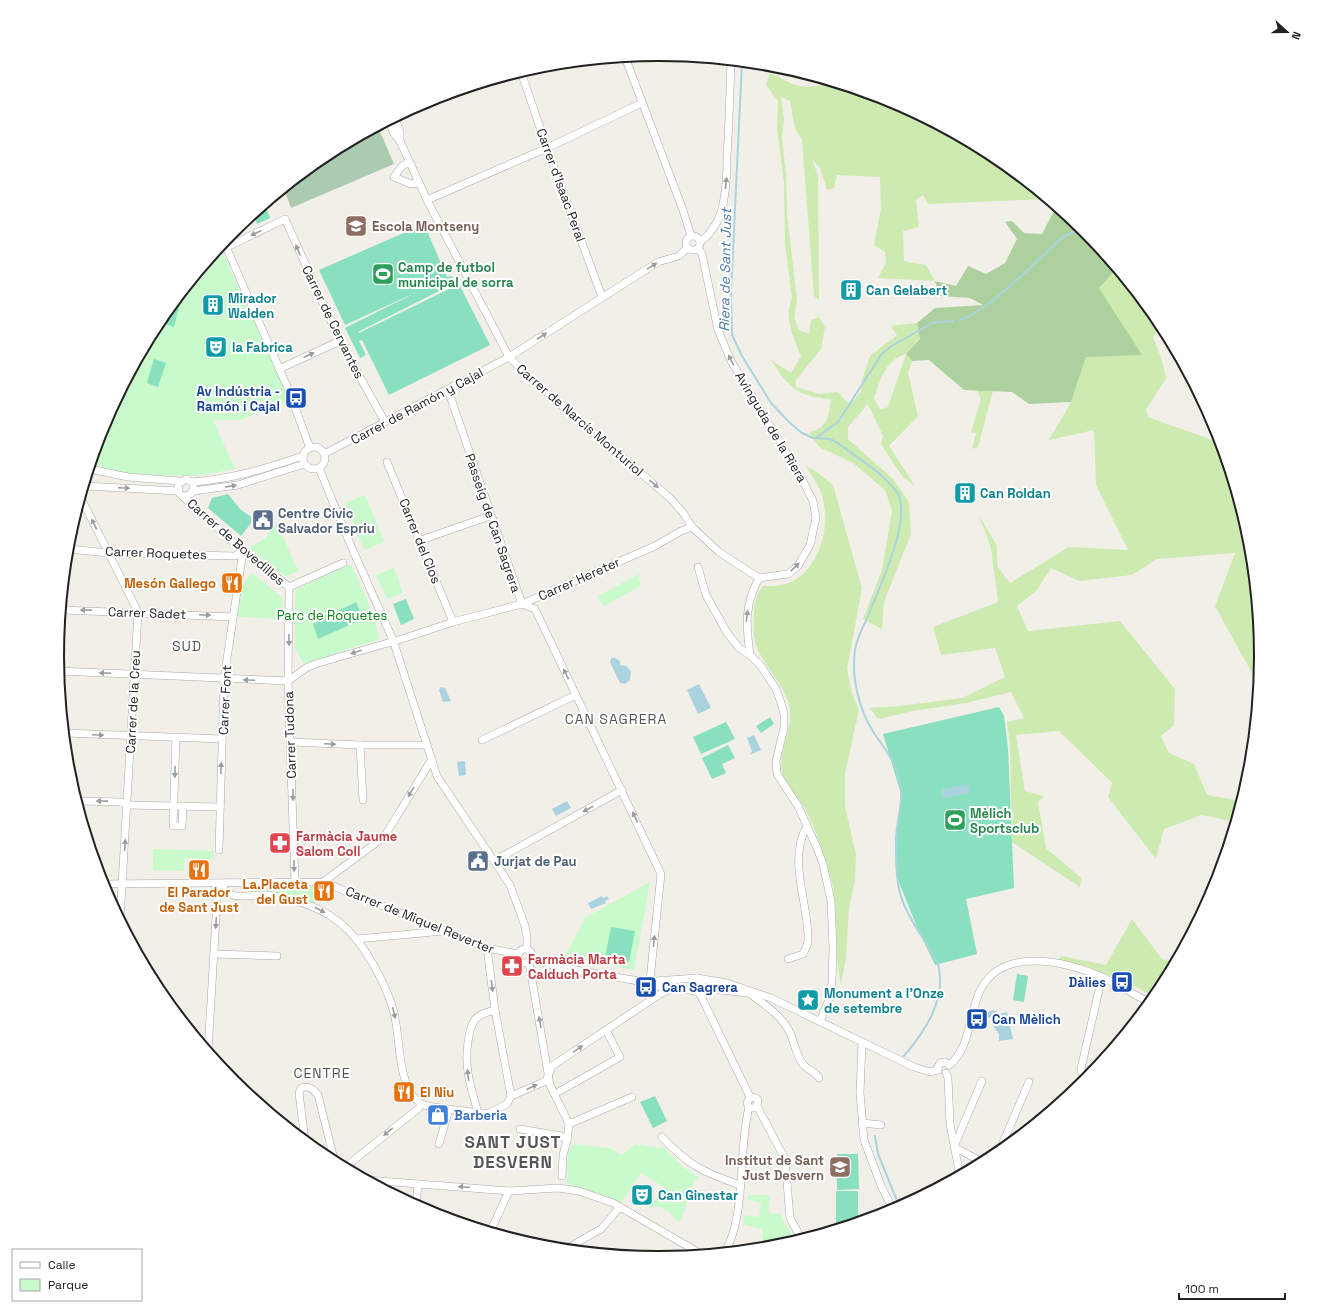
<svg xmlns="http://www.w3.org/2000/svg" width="1319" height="1313" font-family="'Space Grotesk',sans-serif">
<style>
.grass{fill:#cdebb0;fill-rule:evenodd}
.forest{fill:#add19e}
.cemetery{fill:#aacbaf}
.park{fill:#c8facc}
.pitch{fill:#88e0be}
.water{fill:#aad3df}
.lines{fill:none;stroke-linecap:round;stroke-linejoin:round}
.stream{stroke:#aad3df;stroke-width:2}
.minor-casing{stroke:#a9a9a9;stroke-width:8}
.minor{stroke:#fff;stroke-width:7}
.oneway{fill:#9c9c9c}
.labels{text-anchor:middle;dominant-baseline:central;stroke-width:4;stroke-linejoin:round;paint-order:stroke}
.street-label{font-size:13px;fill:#222;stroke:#fff}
.education-label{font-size:13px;font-weight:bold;fill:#785e54;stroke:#fff;text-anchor:start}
.leisure-label{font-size:13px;font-weight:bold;fill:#27864d;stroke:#fff;text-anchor:start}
.culture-label{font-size:13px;font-weight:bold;fill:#0d838f;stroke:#fff;text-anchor:start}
.transit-label{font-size:13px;font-weight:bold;fill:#164399;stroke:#fff;text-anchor:end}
.service-label{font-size:13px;font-weight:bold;fill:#4e5e75;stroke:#fff;text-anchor:start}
.food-label{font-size:13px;font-weight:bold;fill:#c56008;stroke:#fff;text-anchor:end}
.park-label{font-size:13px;fill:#0c8416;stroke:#fff}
.health-label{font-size:13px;font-weight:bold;fill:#be3a42;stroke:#fff;text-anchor:start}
.shop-label{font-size:13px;font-weight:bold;fill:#366cbe;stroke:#fff;text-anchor:start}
.water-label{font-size:14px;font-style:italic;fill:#4a7aab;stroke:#fff}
.neighbourhood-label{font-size:14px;letter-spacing:1px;fill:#555;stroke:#fff}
.district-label{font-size:17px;font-weight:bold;letter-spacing:1px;fill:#555;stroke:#fff}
.rim{fill:none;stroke:#222;stroke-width:2}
</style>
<rect width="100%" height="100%" fill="#f2efe9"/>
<g class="grass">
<path d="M770,73C791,82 795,90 820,85L824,80L828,83L829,81L890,100L994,156L1048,199L928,204L923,195L916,200L919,227L903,231L904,261L926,265L935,281L878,278L886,263L885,252L874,245L881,208L880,177L837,175L834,188L827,190L820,168L812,159L818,176L819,300L814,296L802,140L795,129L790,101L781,97L784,119L782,137L786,174L787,214L797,300L794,318L799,330L809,334L811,320L819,317L825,327L821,349L795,381L796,387L819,394L838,392L847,402H852L861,392L862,380L870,356L897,335L891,326L917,323L920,339L906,354L912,361L908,373L918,416L889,446L915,486L902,476L881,444L883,436L868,404L848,427V439L893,479L909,502L911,534L884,602L882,629L863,619L882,570L892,510L885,490L853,463L819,447L809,432C829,428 828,416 831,399C796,396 789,388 771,360L791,373L801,356C794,338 783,318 792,298L785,244L784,183L777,129L778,101L766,85ZM906,354L888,407L880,410L874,398C881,379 885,360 906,354Z"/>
<path d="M1120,272L1163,326H1160L1153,337L1162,360L1166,378L1146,410L1148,417L1221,443L1250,539L1262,657L1259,686L1215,606L1235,553L1157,559L1132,575L1079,581L1051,568L1037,590L1017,606L1028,631L1120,621L1175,689L1174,725L1161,736L1169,753L1194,764L1207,795L1242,801L1236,822L1202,815L1164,829L1156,859L1108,797L1112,783L1059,731L1016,735L1025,791L1044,796L1038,802L1046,848L1081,878L1080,887L1012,842L1010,746L1007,722L1024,718L1011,692L966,703L913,711L878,719L870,708L899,706L962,698L1005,677L995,648L941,655L933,627L998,602L991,548L979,515L997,546V566L1010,583L1069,547L1128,550L1096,485L1094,430L1049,440L1071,402L1086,357L1099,288L1113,273Z"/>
<path d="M977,390L993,391L978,447L972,449L976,433L971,432L981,399Z"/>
<path d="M806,466L817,472L833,485L862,588L847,669L852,693L859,710L845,774V806L856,855L855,881L849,907L846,959L841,984C833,949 840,913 831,878C824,855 816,829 804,807C797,795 784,786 782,772C777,746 800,724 785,694C778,679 759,658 755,642C753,633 754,624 754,615C754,604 756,595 763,586C772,586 785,586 793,581C823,564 832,520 820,490C816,482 811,474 806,466Z"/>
<path d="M1132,919L1162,959L1176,962L1155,998L1128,982L1117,979L1084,965L1058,960L1061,956L1106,965Z"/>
</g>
<path class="forest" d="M1056,207L1086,231L1120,272L1113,273L1099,288L1142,355L1086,357L1071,402L1029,404L1012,392L964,390L929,360L912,361L906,354L920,339L917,323L935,308L983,305L970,298L939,296L935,281L956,286L968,266L986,274L1005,263L1017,239L1005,222L1012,221L1024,233L1042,234Z"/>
<path class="cemetery" d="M378,127L394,164L291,208L284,189L325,155Z"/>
<g class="park">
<path d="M220,247L290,400L240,420H213L235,469L195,476L123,474L92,463L103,426L159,322Z"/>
<path d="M365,495L384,542L364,550L345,503Z"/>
<path d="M277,523L298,571L285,577L249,548L265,538Z"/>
<path d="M351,564L374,616L379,639L304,664L295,649V590Z"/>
<path d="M394,568L403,593L387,599L376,575Z"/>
<path d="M252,573L282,597L283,611L281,619L237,617L244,583Z"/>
<path d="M639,574L640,586L603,607L598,596Z"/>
<path d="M153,849L214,851L213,859L184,858V871L153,870Z"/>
<path d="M650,882L634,970L565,957L585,918Z"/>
<path d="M267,886L325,887L314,904L291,895L267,892Z"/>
<path d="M575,1144L609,1148L622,1155L635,1144L659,1148L662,1146L682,1166L698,1177L688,1192L686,1207L679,1223L668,1211L657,1206L648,1209L665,1188L641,1173L621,1202L596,1195L567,1183L568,1149Z"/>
<path d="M749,1195H767L770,1198L768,1211L772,1214L780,1213L795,1242L777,1247L762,1249L763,1229L743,1225L744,1215L759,1217L761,1203L747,1199Z"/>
</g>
<g class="pitch">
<path d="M265,205L270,218L257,224L253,214Z"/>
<path d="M424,224L447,277L452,276L455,283L358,332L359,333L459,284L490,345L389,395L362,340L359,341L366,355L360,358L345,328L419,291L345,325L319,270Z"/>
<path d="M175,302L180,303L174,327L165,324L168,310Z"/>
<path d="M154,359L166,363L158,387L147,383Z"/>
<path d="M228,494L240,509L251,517V523L241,536L208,508L212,498Z"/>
<path d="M406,599L414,619L401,625L393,604Z"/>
<path d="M356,602L363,619L318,639L313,624Z"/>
<path d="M999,707L1004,716L1008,748L1014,888L966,899L977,954L935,965L917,927L898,880L896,846L901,794L883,734Z"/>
<path d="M770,717L774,724L761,733L756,726Z"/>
<path d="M726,722L735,739L701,754L693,737Z"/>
<path d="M728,745L735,758L722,764L726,773L712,779L702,758Z"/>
<path d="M611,927L635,931L629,962L605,958Z"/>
<path d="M1017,974L1028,976L1024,1002L1013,1000Z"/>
<path d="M655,1096L667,1121L653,1128L640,1102Z"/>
<path d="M837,1154H858L859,1189L837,1190Z"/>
<path d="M836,1191H858V1223L836,1224Z"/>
</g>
<g class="water">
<path d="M611,658H615L620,661V665L626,666L631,671L630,680L625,684L620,683L610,662Z"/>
<path d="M699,684L711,708L698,714L687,690Z"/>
<path d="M441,687L445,688L451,701L443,702L439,690Z"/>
<path d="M754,735L761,750L750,755L752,751L747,738Z"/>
<path d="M465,761L466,775L459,776L457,762Z"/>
<path d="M968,784L970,793L943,798L941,789Z"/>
<path d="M567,801L571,808L556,816L552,809Z"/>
<path d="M602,896L603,898L607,896L609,899L605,901L606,903L591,909L588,903Z"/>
<path d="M992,1010L997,1011L995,1015L1007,1012L1013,1039L999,1041V1034L992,1024L993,1017L987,1018V1013Z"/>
</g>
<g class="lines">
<g class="stream">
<path d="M742,62L731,292L732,335L742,356L771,403L789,422L802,433L813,438L830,439L838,443C854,456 895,480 900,499C908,528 879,588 868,616C863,628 857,637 855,650C851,677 859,710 874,733C884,748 895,761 899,778C905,798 897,818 896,838C896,861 895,888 906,909C915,928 928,945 938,963C947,999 926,1030 904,1056"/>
<path d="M960,320C990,310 1037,260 1063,237L1073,232L1085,230"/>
<path d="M817,437L838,422L881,355L890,347L932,323L953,321"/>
<path d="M875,1136L878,1154L900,1208"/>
</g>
<g class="minor-casing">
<g id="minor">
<path d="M625,57L683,210L691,236"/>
<path d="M521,72L547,148L602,297"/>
<path d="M395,118L400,132V141"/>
<path d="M389,121L394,134L400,141L427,200L509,357L531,379L670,498L684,514L692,527L719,552L759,578"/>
<path d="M408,163L402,166L394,177L411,184L418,183"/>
<path d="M427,200L547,148L642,103"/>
<circle cx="693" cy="243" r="7"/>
<path d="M224,242L289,391L310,448"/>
<path d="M700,242C709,236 718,223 721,212C726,195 727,175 727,157C729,125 730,93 731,61"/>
<path d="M227,247L285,219L340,341L385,422"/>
<path d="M698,249L702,254L718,330L731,361L801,477L813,501L816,518L810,545L798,566L788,574L759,578"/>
<path d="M279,369L340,341"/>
<path d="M448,390L522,604L535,609L661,874L650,980"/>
<circle cx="314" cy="458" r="11"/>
<path d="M324,454L509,357L658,262L679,256L687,248"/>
<path d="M387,462L453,622"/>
<path d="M319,468L351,546L393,640L437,776L510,885L525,926L527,937V948"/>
<path d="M90,469L128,477L180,481"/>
<path d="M192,482C233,479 264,469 303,456"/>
<path d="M85,486L178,491"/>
<path d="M193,491L238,485L304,464"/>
<path d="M184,496L191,494L194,488L192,482L186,479L178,484L179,493L243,551L289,587"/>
<path d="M81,498L138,612L120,919"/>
<path d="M421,540L490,516"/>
<path d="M68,549L109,553L235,556L243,551"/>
<path d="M698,567L706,595L726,631L739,648L750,655L761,666L776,689L781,703L784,714V728L776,761L777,774L798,806L817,848L823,864L831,901L833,949L832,982L829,1000L820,1021"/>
<path d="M289,587L288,681L295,883"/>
<path d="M289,587L343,563"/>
<path d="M62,610L233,617"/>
<path d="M750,655C746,625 744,606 759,578"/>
<path d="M58,671L288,681"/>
<path d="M288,681L306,668L315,664L405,638L453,622L522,604L655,546L681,531L692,527"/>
<path d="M65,733L222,739"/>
<path d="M176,738L173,826H182L183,806"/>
<path d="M482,740L576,695"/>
<path d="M292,742L360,745H427"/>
<path d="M360,745L363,800"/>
<path d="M77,801L121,802L127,805L220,807"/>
<path d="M219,850L224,679L243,551"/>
<path d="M494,861L622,790"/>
<path d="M323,882L487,948L518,954"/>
<path d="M102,884L323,882L384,837L432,759"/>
<path d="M218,884C222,887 228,893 232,895C242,898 256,894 266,895C300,899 334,911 356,939C371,957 386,986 393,1009C401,1035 396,1086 420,1103C428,1109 470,1110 483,1114L489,1113L507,1104L511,1096L546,1081L552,1066L660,994L671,989"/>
<path d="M357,939L444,931"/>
<path d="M487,948L495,1010L511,1096"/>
<circle cx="525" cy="956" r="7"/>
<path d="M214,954L277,956"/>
<path d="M532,959L558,967L633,980L671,989L690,990L696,992L703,988L701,980L697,978"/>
<path d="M788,959L803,954C805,950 808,945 808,940C809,904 787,860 807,826"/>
<path d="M529,962L550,1085L569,1124L567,1140L563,1155L562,1176"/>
<path d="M641,982L697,978L727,983L771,998L914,1067L930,1072L938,1070"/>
<path d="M703,988L748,993"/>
<path d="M699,992L750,1097"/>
<path d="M749,993C764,1004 784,1017 791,1035C795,1045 796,1055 803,1064C807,1070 815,1071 819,1078"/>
<path d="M862,1042L860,1093L864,1140L882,1188L894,1211"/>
<path d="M208,1051L218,884"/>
<path d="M949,1065C970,1049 969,1016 979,993C1000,945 1065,961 1102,977C1119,985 1134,995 1151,1003"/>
<path d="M938,1070V1067L940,1063L945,1062L949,1065"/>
<path d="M946,1073L948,1078L950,1124L960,1176"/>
<path d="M1086,1082L1081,1070L1082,1064L1102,977"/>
<path d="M560,1091L620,1057L606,1030"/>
<path d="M750,1097L756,1098L758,1100L757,1106L754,1108"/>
<path d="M1068,1097L1073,1089L1085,1081"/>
<path d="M757,1106L785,1159L790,1218L802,1240"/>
<path d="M478,1113C471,1087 464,1069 468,1042C469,1036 470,1027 474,1021C478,1014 488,1012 495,1010"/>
<path d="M862,1123L881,1125"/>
<path d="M569,1124L632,1097"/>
<path d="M520,1129L561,1136L567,1140"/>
<path d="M662,1137C689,1166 703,1172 740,1185"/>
<path d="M305,1141L299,1093L301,1088C309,1085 313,1089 318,1095L335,1163"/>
<path d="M439,1144L449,1109"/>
<path d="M955,1144L982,1081"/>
<path d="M956,1148L984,1163"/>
<path d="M998,1154L1029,1082"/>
<path d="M344,1168L419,1108L421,1104"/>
<path d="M367,1180L509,1191L558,1188L579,1191L613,1203L703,1255"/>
<path d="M416,1206L418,1184"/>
<path d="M490,1232L509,1191"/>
<path d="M564,1250L601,1229L620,1207"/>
<path d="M725,1253C728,1246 731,1239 733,1233C745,1192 739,1148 749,1107L747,1103L750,1097"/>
</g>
</g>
<use href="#minor" class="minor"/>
</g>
<defs><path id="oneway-solid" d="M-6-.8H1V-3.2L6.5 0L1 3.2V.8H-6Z"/></defs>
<g class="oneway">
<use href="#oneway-solid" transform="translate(726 183) rotate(-84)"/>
<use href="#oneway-solid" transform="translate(256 233) rotate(155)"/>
<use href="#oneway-solid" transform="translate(298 250) rotate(-114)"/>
<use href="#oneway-solid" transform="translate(652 266) rotate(-32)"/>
<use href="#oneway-solid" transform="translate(542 336) rotate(-33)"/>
<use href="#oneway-solid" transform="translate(309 355) rotate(-25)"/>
<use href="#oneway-solid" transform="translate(731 360) rotate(-117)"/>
<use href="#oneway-solid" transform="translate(654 484) rotate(41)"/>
<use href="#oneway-solid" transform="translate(231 486) rotate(-9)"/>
<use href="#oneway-solid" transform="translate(124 488) rotate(3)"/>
<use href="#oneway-solid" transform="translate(94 524) rotate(-117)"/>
<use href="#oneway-solid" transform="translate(795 567) rotate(-43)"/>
<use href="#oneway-solid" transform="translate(86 610) rotate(-179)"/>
<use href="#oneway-solid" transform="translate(205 615) rotate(3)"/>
<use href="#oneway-solid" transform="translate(747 616) rotate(-82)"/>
<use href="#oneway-solid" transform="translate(289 640) rotate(89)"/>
<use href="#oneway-solid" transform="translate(356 652) rotate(163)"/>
<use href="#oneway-solid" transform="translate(105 673) rotate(-178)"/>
<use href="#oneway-solid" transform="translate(566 674) rotate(-116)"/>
<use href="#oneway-solid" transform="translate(249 680) rotate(-178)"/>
<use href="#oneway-solid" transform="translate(98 735) rotate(3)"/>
<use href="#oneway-solid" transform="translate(330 744) rotate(2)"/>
<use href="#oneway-solid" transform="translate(221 768) rotate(-88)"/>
<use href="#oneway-solid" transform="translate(175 772) rotate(92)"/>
<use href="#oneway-solid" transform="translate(411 792) rotate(121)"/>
<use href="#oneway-solid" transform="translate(293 795) rotate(89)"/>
<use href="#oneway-solid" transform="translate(102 801) rotate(-179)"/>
<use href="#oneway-solid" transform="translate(588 809) rotate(152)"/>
<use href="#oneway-solid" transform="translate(635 817) rotate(-115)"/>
<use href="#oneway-solid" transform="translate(125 845) rotate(-86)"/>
<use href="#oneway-solid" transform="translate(294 866) rotate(89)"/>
<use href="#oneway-solid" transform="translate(320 910) rotate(28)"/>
<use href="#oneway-solid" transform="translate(216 923) rotate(93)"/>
<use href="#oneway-solid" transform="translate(654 941) rotate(-84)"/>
<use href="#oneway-solid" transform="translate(492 986) rotate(82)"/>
<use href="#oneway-solid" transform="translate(394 1013) rotate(77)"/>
<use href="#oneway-solid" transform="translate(540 1022) rotate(-100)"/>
<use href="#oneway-solid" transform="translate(578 1049) rotate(-34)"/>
<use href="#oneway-solid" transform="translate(468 1075) rotate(-97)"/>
<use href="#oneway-solid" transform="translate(532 1087) rotate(-24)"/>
<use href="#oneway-solid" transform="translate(388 1132) rotate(141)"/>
<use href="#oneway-solid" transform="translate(464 1187) rotate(-176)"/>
</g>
<defs>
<g id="school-square" transform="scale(1.15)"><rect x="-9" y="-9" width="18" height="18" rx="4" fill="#8d6e63" stroke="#fff"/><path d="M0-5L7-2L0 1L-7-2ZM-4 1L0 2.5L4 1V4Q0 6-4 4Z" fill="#fff"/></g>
<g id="stadium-square" transform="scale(1.15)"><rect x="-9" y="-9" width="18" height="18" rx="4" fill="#2e9e5b" stroke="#fff"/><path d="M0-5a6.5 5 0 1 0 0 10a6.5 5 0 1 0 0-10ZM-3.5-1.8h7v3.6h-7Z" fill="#fff"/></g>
<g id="building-square" transform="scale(1.15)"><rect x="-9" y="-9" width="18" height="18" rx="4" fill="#0f9aa8" stroke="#fff"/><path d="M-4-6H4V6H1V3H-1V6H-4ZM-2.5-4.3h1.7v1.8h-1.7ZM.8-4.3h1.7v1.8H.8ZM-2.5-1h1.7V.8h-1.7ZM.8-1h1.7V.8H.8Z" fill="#fff"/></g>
<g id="theatre-square" transform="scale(1.15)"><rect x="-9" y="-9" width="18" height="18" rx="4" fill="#0f9aa8" stroke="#fff"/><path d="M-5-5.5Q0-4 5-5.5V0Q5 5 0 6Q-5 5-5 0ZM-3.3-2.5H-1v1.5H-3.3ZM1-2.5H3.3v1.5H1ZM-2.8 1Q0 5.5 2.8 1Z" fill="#fff"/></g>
<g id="bus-square" transform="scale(1.15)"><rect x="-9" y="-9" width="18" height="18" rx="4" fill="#1a4fb4" stroke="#fff"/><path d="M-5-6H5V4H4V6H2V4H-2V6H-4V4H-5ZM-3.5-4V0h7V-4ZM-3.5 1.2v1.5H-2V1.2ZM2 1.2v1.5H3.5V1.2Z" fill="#fff"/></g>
<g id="civic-square" transform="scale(1.15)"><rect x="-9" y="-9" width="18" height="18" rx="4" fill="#5c6f8a" stroke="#fff"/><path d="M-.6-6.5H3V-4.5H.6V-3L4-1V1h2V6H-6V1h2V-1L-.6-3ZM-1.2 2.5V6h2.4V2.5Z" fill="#fff"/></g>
<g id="restaurant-square" transform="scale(1.15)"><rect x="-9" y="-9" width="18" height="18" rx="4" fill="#e8710a" stroke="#fff"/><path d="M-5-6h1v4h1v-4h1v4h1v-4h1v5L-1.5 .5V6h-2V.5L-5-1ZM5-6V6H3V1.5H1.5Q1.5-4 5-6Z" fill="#fff"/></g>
<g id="pharmacy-square" transform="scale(1.15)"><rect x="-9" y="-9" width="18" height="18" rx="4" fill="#e0444e" stroke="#fff"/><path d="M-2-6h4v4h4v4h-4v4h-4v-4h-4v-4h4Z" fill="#fff"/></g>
<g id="sight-square" transform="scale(1.15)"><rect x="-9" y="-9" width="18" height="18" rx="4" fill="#0f9aa8" stroke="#fff"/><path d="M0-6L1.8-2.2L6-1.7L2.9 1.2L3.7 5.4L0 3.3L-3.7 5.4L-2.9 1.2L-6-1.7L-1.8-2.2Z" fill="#fff"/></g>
<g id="shop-square" transform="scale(1.15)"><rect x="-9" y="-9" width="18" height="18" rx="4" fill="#3f7fe0" stroke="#fff"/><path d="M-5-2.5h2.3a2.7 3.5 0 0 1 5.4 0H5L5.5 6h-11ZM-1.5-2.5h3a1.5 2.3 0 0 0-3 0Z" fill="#fff"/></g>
</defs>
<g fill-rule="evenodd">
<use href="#school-square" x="356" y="226"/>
<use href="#stadium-square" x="383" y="274"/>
<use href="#building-square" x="851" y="290"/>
<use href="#building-square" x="213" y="305"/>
<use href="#theatre-square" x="216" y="347"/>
<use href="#bus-square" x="296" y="398"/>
<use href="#building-square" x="965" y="493"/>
<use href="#civic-square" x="263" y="520"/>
<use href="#restaurant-square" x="232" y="583"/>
<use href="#stadium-square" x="955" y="820"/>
<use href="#pharmacy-square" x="280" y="843"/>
<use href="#civic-square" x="478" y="861"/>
<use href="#restaurant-square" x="199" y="870"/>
<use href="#restaurant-square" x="324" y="891"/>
<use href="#pharmacy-square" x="512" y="966"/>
<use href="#bus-square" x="1122" y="982"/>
<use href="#bus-square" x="646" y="987"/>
<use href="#sight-square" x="808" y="1000"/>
<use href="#bus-square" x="977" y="1019"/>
<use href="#restaurant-square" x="404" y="1092"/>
<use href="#shop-square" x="438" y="1115"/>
<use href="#school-square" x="840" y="1167"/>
<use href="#theatre-square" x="642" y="1195"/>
</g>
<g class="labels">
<g class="street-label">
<text transform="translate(561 185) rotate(70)">Carrer d'Isaac Peral</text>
<text transform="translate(333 322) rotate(64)">Carrer de Cervantes</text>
<text transform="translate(417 406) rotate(-28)">Carrer de Ramón y Cajal</text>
<text transform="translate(580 420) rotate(41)">Carrer de Narcís Monturiol</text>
<text transform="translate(771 427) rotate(59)">Avinguda de la Riera</text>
<text transform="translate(493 523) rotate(71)">Passeig de Can Sagrera</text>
<text transform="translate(420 541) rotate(68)">Carrer del Clos</text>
<text transform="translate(236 542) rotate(41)">Carrer de Bovedilles</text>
<text transform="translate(156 553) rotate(2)">Carrer Roquetes</text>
<text transform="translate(579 579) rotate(-24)">Carrer Hereter</text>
<text transform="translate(147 613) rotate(2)">Carrer Sadet</text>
<text transform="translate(225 700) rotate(-87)">Carrer Font</text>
<text transform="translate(133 702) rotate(-87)">Carrer de la Creu</text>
<text transform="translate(290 735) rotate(-92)">Carrer Tudona</text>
<text transform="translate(420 920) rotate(22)">Carrer de Miquel Reverter</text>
</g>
<g class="education-label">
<text x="372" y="226">Escola Montseny</text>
<text x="824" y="1160" text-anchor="end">Institut de Sant<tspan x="824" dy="15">Just Desvern</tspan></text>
</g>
<g class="leisure-label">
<text x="398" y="267">Camp de futbol<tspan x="398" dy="15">municipal de sorra</tspan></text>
<text x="970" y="813">Mèlich<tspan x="970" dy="15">Sportsclub</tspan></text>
</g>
<g class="culture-label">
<text x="866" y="290">Can Gelabert</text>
<text x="228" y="298">Mirador<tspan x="228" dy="15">Walden</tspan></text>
<text x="232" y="347">la Fabrica</text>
<text x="980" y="493">Can Roldan</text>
<text x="824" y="993">Monument a l'Onze<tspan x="824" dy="15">de setembre</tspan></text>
<text x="658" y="1195">Can Ginestar</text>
</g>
<g class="transit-label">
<text x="280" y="391">Av Indústria -<tspan x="280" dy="15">Ramón i Cajal</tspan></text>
<text x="1106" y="982">Dàlies</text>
<text x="662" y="987" text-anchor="start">Can Sagrera</text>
<text x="992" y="1019" text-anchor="start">Can Mèlich</text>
</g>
<g class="service-label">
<text x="278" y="513">Centre Cívic<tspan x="278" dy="15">Salvador Espriu</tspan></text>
<text x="494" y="861">Jurjat de Pau</text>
</g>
<g class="food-label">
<text x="216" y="583">Mesón Gallego</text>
<text x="308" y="884">La.Placeta<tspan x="308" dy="15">del Gust</tspan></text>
<text x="199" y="892" text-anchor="middle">El Parador<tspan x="199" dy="15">de Sant Just</tspan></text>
<text x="420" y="1092" text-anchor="start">El Niu</text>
</g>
<g class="park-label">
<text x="332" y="615">Parc de Roquetes</text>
</g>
<g class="health-label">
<text x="296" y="836">Farmàcia Jaume<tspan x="296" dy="15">Salom Coll</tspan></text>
<text x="528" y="959">Farmàcia Marta<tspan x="528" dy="15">Calduch Porta</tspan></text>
</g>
<g class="shop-label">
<text x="454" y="1115">Barberia</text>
</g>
<g class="water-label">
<text transform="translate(725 270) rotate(-89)">Riera de Sant Just</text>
</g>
<g class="neighbourhood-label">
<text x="187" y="646">SUD</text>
<text x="616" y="719">CAN SAGRERA</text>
<text x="322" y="1073">CENTRE</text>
</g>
<g class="district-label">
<text x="513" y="1142">SANT JUST<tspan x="513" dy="20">DESVERN</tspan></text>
</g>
</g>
<path d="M0 0H1319V1313H0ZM64 656a595 595 0 1 1 1190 0a595 595 0 1 1-1190 0Z" fill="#fff" fill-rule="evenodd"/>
<path class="rim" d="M64 656a595 595 0 1 1 1190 0a595 595 0 1 1-1190 0Z"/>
<rect x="12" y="1249" width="130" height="52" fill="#ffffff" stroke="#a7a7a7"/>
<rect x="20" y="1262" width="20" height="6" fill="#ffffff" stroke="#a7a7a7"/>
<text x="48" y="1269" font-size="12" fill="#222222">Calle</text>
<rect x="20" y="1279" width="20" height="12" fill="#c8facc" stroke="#a7a7a7"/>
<text x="48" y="1289" font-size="12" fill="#222222">Parque</text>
<g transform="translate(1287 32) rotate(111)" stroke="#ffffff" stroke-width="3" paint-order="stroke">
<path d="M0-3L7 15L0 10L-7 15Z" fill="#222222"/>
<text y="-6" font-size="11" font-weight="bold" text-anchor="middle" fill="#222222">N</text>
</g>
<path d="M1179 1293v6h106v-6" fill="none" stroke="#222222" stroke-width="2"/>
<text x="1185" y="1293" font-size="12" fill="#222222" stroke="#ffffff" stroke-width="3" paint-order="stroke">100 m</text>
</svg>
